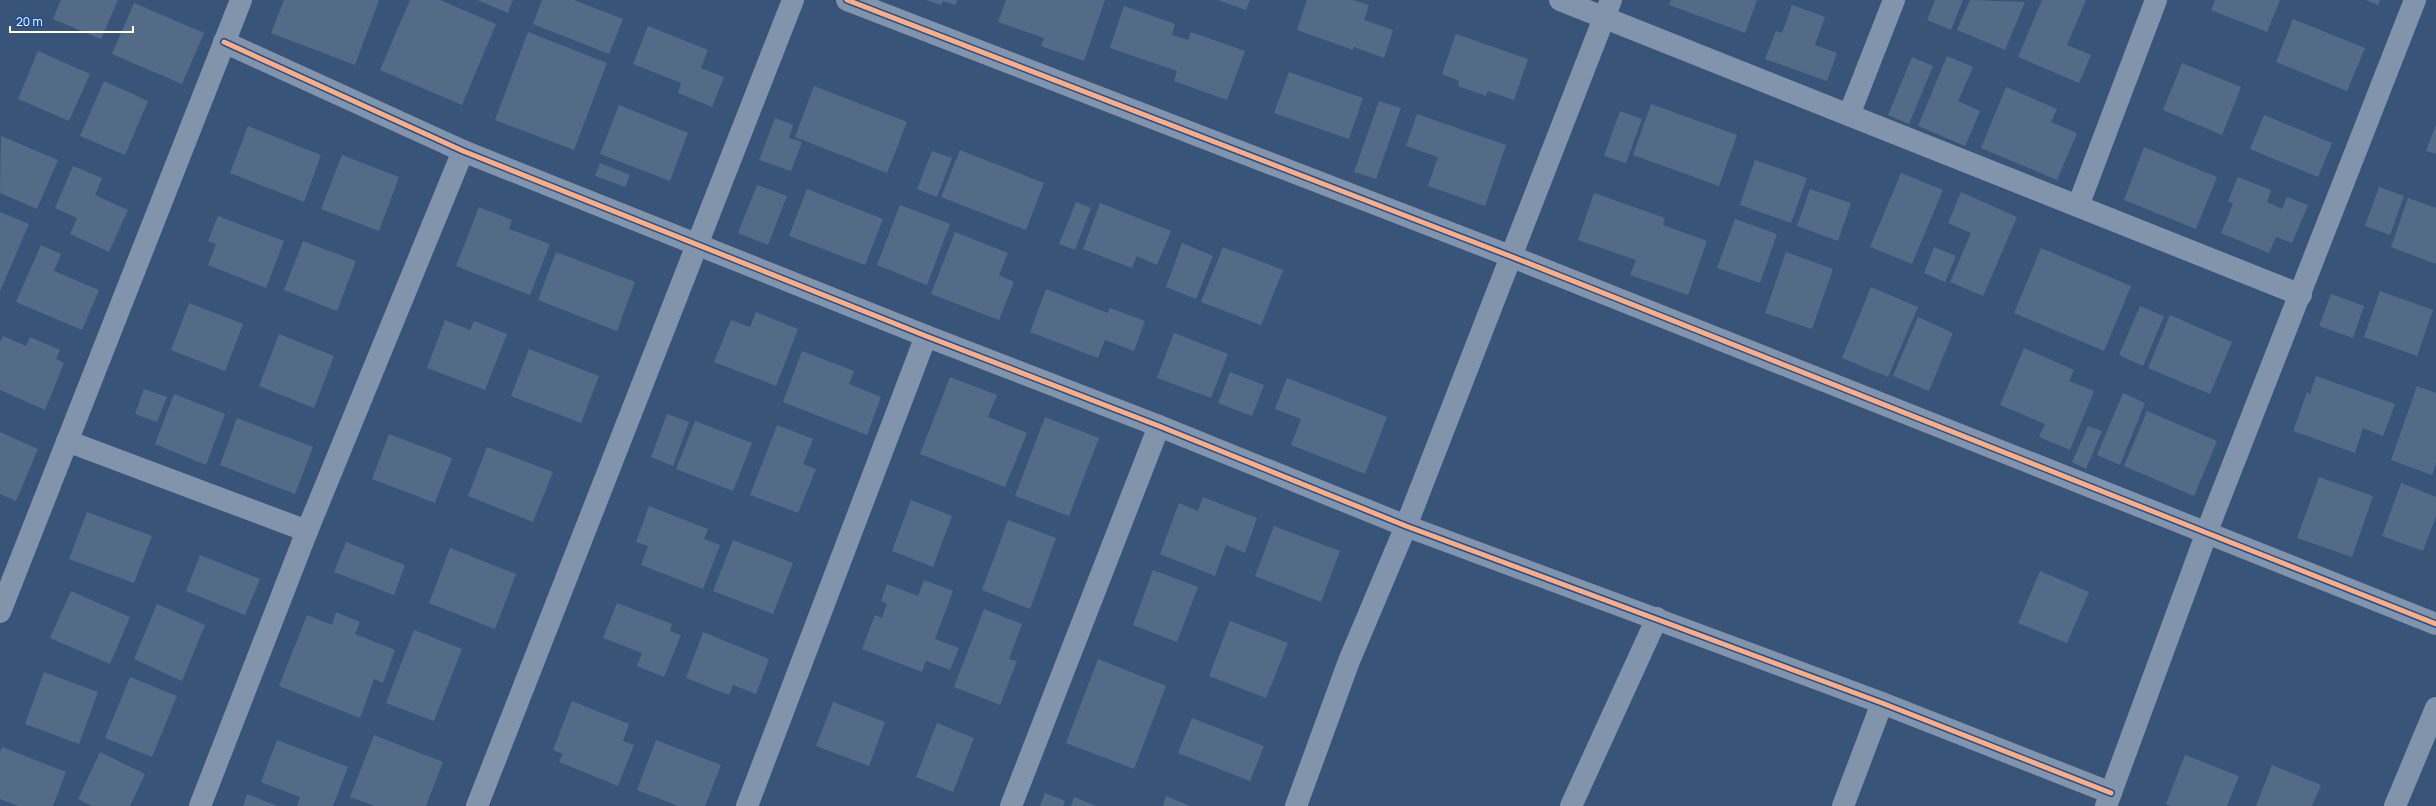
<svg xmlns="http://www.w3.org/2000/svg" width="2436" height="806" font-family="Manrope,sans-serif">
<style>
.building{fill:#546b88}
.lines{fill:none;stroke-linecap:round;stroke-linejoin:round}
.minor{stroke:#8194ab;stroke-width:22}
.tertiary{stroke:#8194ab;stroke-width:22}
.cycleway-casing{stroke:#1d5094;stroke-width:8}
.cycleway{stroke:#ffac80;stroke-width:5}
</style>
<rect width="100%" height="100%" fill="#385479"/>
<g class="building">
<path d="M61,0H118L101,39L53,19Z"/>
<path d="M284,0H379L355,65L271,33Z"/>
<path d="M410,0H440L496,24L462,105L380,70Z"/>
<path d="M477,0H513L508,13Z"/>
<path d="M542,0H574L623,19L609,54L533,24Z"/>
<path d="M926,0H957L955,5L943,1L941,5Z"/>
<path d="M1006,0H1105L1084,61L1041,46L1044,38L998,22Z"/>
<path d="M1218,0H1250L1246,10Z"/>
<path d="M1307,0H1353L1369,5L1364,20L1393,30L1384,58L1354,47L1353,50L1297,30Z"/>
<path d="M1671,0H1757L1745,33L1669,5Z"/>
<path d="M1935,0H1963L1951,30L1927,20Z"/>
<path d="M1970,0L2025,2L2005,50L1957,30Z"/>
<path d="M2042,0H2086L2067,45L2091,55L2079,83L2018,57Z"/>
<path d="M2215,0H2280L2267,32L2211,10Z"/>
<path d="M2366,0H2380L2378,5Z"/>
<path d="M134,3L204,33L182,84L112,54Z"/>
<path d="M1792,5L1825,17L1815,45L1837,53L1827,81L1765,59L1776,31L1782,33Z"/>
<path d="M1124,6L1175,24L1172,35L1188,40L1191,32L1245,51L1227,100L1174,81L1177,71L1110,48Z"/>
<path d="M2293,19L2365,48L2347,91L2276,62Z"/>
<path d="M648,26L708,50L701,68L724,77L712,107L678,93L681,83L633,64Z"/>
<path d="M528,32L607,63L574,150L495,120Z"/>
<path d="M1456,34L1528,59L1514,100L1488,91L1486,96L1458,86L1459,81L1442,74Z"/>
<path d="M38,51L90,74L69,121L18,99Z"/>
<path d="M1947,56L1973,67L1958,101L1980,111L1965,146L1918,126Z"/>
<path d="M1912,57L1933,66L1909,124L1888,115Z"/>
<path d="M2182,63L2241,87L2222,135L2163,110Z"/>
<path d="M1289,72L1363,98L1349,139L1274,113Z"/>
<path d="M104,81L148,101L125,155L80,136Z"/>
<path d="M814,86L907,122L887,173L795,137Z"/>
<path d="M2006,87L2057,109L2051,122L2077,133L2057,180L1981,148Z"/>
<path d="M1379,101L1401,108L1376,179L1354,172Z"/>
<path d="M1651,104L1737,135L1719,186L1633,155Z"/>
<path d="M619,105L688,133L670,181L600,154Z"/>
<path d="M1620,111L1642,119L1626,163L1604,156Z"/>
<path d="M1417,114L1506,145L1485,206L1428,186L1438,157L1406,146Z"/>
<path d="M2264,115L2332,143L2318,177L2250,149Z"/>
<path d="M775,118L793,125L789,138L802,142L791,171L759,160Z"/>
<path d="M2436,125V154L2426,151Z"/>
<path d="M248,126L321,155L304,202L230,173Z"/>
<path d="M1,136L58,160L37,209L0,193Z"/>
<path d="M2144,147L2217,177L2196,229L2124,200Z"/>
<path d="M960,150L1044,183L1026,230L941,197Z"/>
<path d="M932,151L952,158L937,197L917,189Z"/>
<path d="M342,155L399,177L379,231L321,209Z"/>
<path d="M1755,160L1807,178L1791,223L1740,205Z"/>
<path d="M600,163L630,175L625,187L595,176Z"/>
<path d="M73,166L102,178L95,195L128,210L109,252L70,234L77,218L55,208Z"/>
<path d="M1901,173L1943,190L1912,264L1870,247Z"/>
<path d="M2238,177L2271,190L2267,202L2282,209L2287,197L2308,205L2292,243L2276,237L2269,253L2221,233L2233,204L2228,201Z"/>
<path d="M757,185L787,196L768,245L738,233Z"/>
<path d="M2379,187L2404,196L2390,235L2365,226Z"/>
<path d="M807,189L883,219L865,265L789,236Z"/>
<path d="M1810,189L1851,203L1838,241L1797,226Z"/>
<path d="M1961,192L2017,217L1983,296L1950,282L1971,233L1948,223Z"/>
<path d="M1594,193L1665,218L1663,225L1707,241L1688,295L1630,275L1636,260L1578,240Z"/>
<path d="M2408,198L2436,208V264L2391,247Z"/>
<path d="M1076,202L1091,208L1075,250L1059,244Z"/>
<path d="M1100,203L1171,231L1157,265L1137,256L1132,268L1083,249Z"/>
<path d="M900,205L950,224L927,285L877,265Z"/>
<path d="M479,207L512,220L509,229L550,244L530,295L456,266Z"/>
<path d="M0,212L29,224L0,291Z"/>
<path d="M218,216L284,241L266,288L208,265L216,244L208,241Z"/>
<path d="M1735,219L1777,234L1760,283L1717,268Z"/>
<path d="M955,232L1008,253L999,275L1014,282L999,320L931,294Z"/>
<path d="M303,241L356,261L337,311L284,290Z"/>
<path d="M1182,243L1213,256L1196,299L1166,287Z"/>
<path d="M41,245L61,254L54,271L99,290L82,330L16,302Z"/>
<path d="M1223,247L1283,270L1261,325L1201,302Z"/>
<path d="M1934,247L1956,256L1945,282L1924,273Z"/>
<path d="M2041,248L2131,286L2104,351L2014,313Z"/>
<path d="M556,252L635,282L617,331L538,300Z"/>
<path d="M1786,252L1833,269L1812,329L1765,313Z"/>
<path d="M1871,287L1918,307L1888,377L1842,358Z"/>
<path d="M1046,289L1108,313L1110,308L1145,321L1134,351L1105,340L1098,358L1030,332Z"/>
<path d="M2380,291L2433,310L2417,356L2364,337Z"/>
<path d="M2331,294L2364,306L2353,338L2319,326Z"/>
<path d="M189,303L243,324L225,371L171,350Z"/>
<path d="M2140,306L2164,316L2143,366L2119,355Z"/>
<path d="M756,312L798,329L776,386L714,362L731,320L750,327Z"/>
<path d="M2170,315L2232,342L2210,394L2148,368Z"/>
<path d="M1918,317L1953,333L1929,391L1893,376Z"/>
<path d="M445,320L470,330L474,321L507,334L485,390L427,368Z"/>
<path d="M1174,333L1228,354L1211,398L1157,378Z"/>
<path d="M279,334L334,356L314,408L259,386Z"/>
<path d="M3,336L26,346L30,337L60,350L56,359L64,363L45,410L0,390V342Z"/>
<path d="M2024,348L2074,370L2069,381L2094,391L2070,450L2039,437L2045,424L2000,405Z"/>
<path d="M529,349L599,376L581,423L511,396Z"/>
<path d="M802,351L854,371L849,384L881,397L867,435L783,402Z"/>
<path d="M1230,372L1264,385L1252,416L1218,403Z"/>
<path d="M2316,376L2395,404L2383,436L2363,428L2355,453L2293,431L2307,392L2310,394Z"/>
<path d="M950,377L997,395L988,417L1027,433L1005,487L920,454Z"/>
<path d="M1287,378L1387,417L1365,474L1291,445L1301,419L1275,409Z"/>
<path d="M2417,386L2436,393V463L2432,475L2391,460Z"/>
<path d="M144,389L167,397L157,422L135,414Z"/>
<path d="M2123,393L2145,403L2120,465L2097,455Z"/>
<path d="M174,394L225,414L206,465L155,444Z"/>
<path d="M2147,411L2217,441L2194,496L2124,466Z"/>
<path d="M667,414L689,422L673,466L651,457Z"/>
<path d="M1045,417L1099,438L1069,516L1015,496Z"/>
<path d="M237,418L313,447L295,494L220,465Z"/>
<path d="M695,421L752,443L733,491L676,469Z"/>
<path d="M777,425L813,439L803,464L816,469L798,513L750,495Z"/>
<path d="M2088,426L2102,431L2086,469L2072,462Z"/>
<path d="M0,432L38,449L16,501L0,494Z"/>
<path d="M389,434L452,458L435,503L372,479Z"/>
<path d="M487,447L553,472L533,522L468,496Z"/>
<path d="M2319,477L2373,496L2352,557L2297,538Z"/>
<path d="M2401,483L2436,497V516L2423,551L2382,536Z"/>
<path d="M1203,497L1257,518L1245,553L1226,545L1215,576L1160,554L1179,503L1198,511Z"/>
<path d="M911,500L952,516L933,567L892,551Z"/>
<path d="M649,506L708,529L704,539L720,545L703,589L641,565L648,546L636,542Z"/>
<path d="M87,512L152,536L134,583L69,559Z"/>
<path d="M1008,520L1056,538L1030,609L982,590Z"/>
<path d="M1274,526L1340,551L1321,602L1255,576Z"/>
<path d="M733,540L793,563L773,614L713,591Z"/>
<path d="M346,542L405,565L394,595L334,572Z"/>
<path d="M450,548L516,574L495,629L429,603Z"/>
<path d="M200,555L260,579L245,615L186,591Z"/>
<path d="M1153,570L1198,587L1177,642L1133,625Z"/>
<path d="M2040,571L2089,592L2067,643L2018,623Z"/>
<path d="M924,580L953,591L935,639L959,648L950,670L926,661L922,672L862,649L875,615L882,618L887,604L881,601L887,584L918,596Z"/>
<path d="M71,591L130,617L110,664L50,638Z"/>
<path d="M617,603L672,624L670,631L681,635L664,677L637,666L642,653L603,638Z"/>
<path d="M157,604L205,625L182,681L134,659Z"/>
<path d="M984,609L1022,624L1009,659L1017,661L1000,705L954,687Z"/>
<path d="M336,612L360,622L355,634L395,650L383,683L374,679L360,718L279,686L307,615L332,625Z"/>
<path d="M1230,621L1288,643L1266,698L1209,676Z"/>
<path d="M414,630L462,649L434,721L386,703Z"/>
<path d="M703,632L769,659L756,694L733,685L729,695L686,678Z"/>
<path d="M1098,659L1166,686L1134,769L1066,743Z"/>
<path d="M44,672L98,692L79,744L25,724Z"/>
<path d="M130,677L177,696L152,757L105,738Z"/>
<path d="M572,701L629,724L623,741L634,745L618,786L559,762L563,754L553,750Z"/>
<path d="M833,702L885,722L869,766L816,746Z"/>
<path d="M1192,718L1264,746L1250,781L1178,753Z"/>
<path d="M937,723L974,738L953,792L916,777Z"/>
<path d="M374,735L443,762L426,806H375L350,797Z"/>
<path d="M277,740L348,767L333,806H297L300,797L261,782Z"/>
<path d="M656,740L721,765L705,806H678L637,790Z"/>
<path d="M2,747L66,772L53,806H18L0,799V752Z"/>
<path d="M100,752L145,774L130,806H92L78,799Z"/>
<path d="M2185,755L2239,776L2227,806H2171L2166,804Z"/>
<path d="M2272,765L2321,785L2312,806H2256Z"/>
<path d="M1045,793L1065,801L1063,806H1040Z"/>
<path d="M247,794L277,806H243Z"/>
<path d="M1166,796L1190,806H1163Z"/>
<path d="M1074,797L1096,806H1071Z"/>
</g>
<g class="lines">
<g class="minor">
<path d="M1560,0L2301,295"/>
<path d="M224,42L463,151L926,336L1159,426L1406,526L1882,703L2111,793"/>
<path d="M1849,115L1894,0"/>
<path d="M2078,206L2156,0"/>
<path d="M67,441L307,531"/>
<path d="M0,612L241,0"/>
<path d="M200,806L307,531L463,151"/>
<path d="M477,806L793,0"/>
<path d="M747,806L926,336"/>
<path d="M1011,806L1159,426"/>
<path d="M1296,806L1349,661L1406,526L1611,0"/>
<path d="M1571,806L1657,618"/>
<path d="M1843,806L1882,703"/>
<path d="M2106,806L2214,513L2415,0"/>
</g>
<g class="tertiary">
<path d="M847,0L1510,256L2436,624"/>
<path d="M2395,806L2436,708"/>
</g>
<g class="cycleway-casing">
<g id="cycleway">
<path d="M847,0L1510,256L2436,624"/>
<path d="M224,42L463,151L926,336L1159,426L1406,526L1882,703L2111,793"/>
</g>
</g>
<use href="#cycleway" class="cycleway"/>
</g>
<path d="M10 26v6h123v-6" fill="none" stroke="#ffffff" stroke-width="2"/>
<text x="16" y="26" font-size="12" fill="#ffffff" stroke="#1d5094" stroke-width="3" paint-order="stroke">20 m</text>
</svg>
